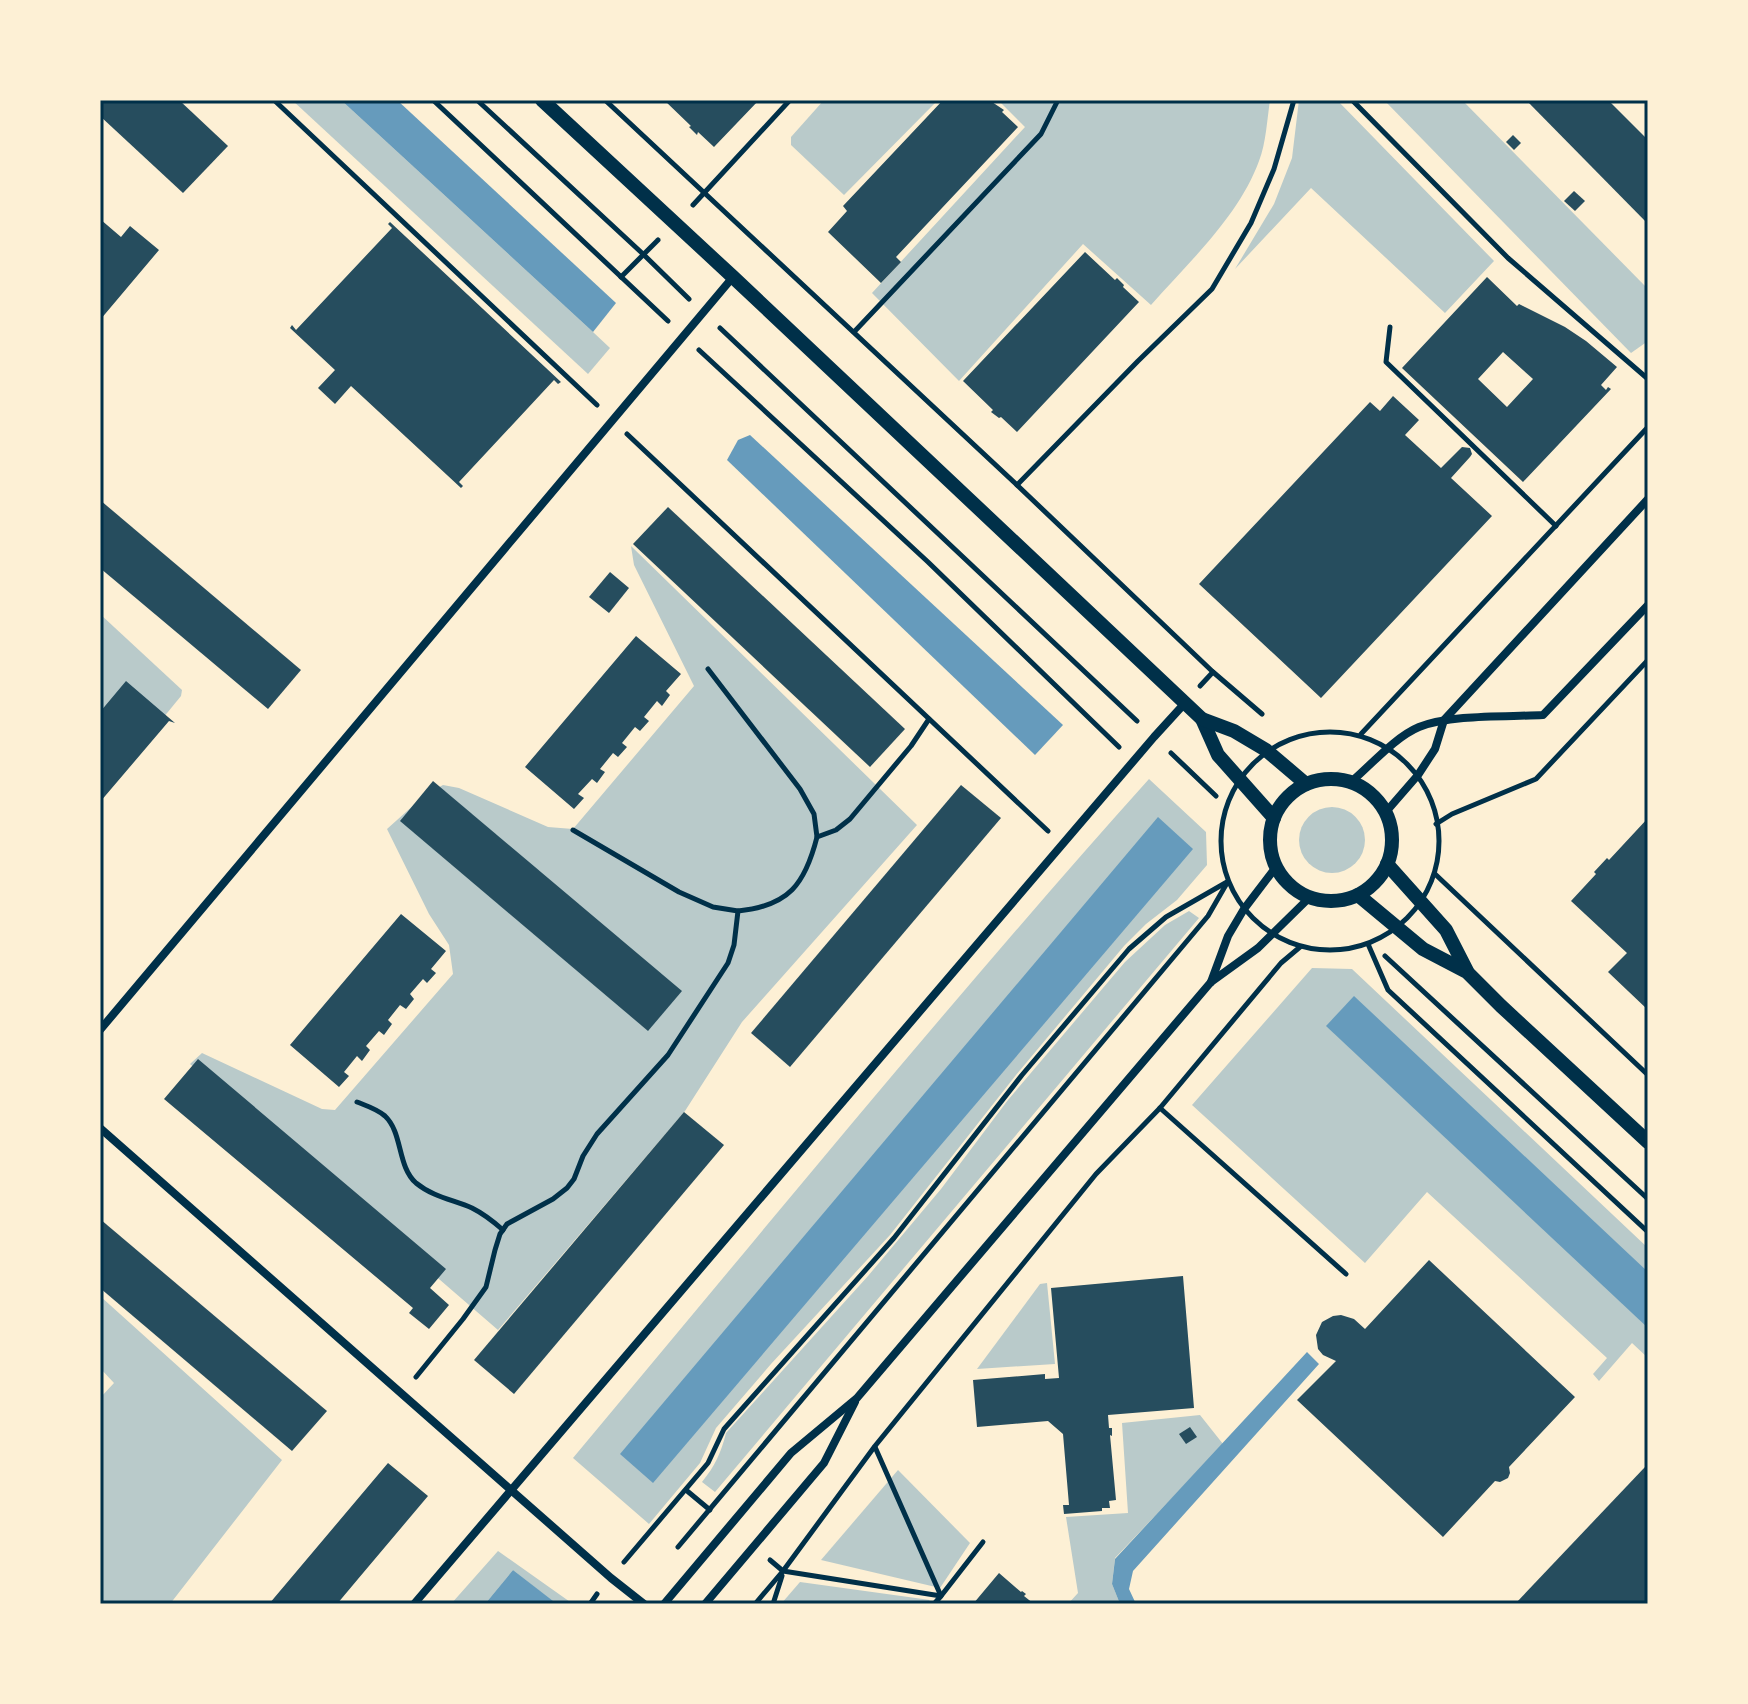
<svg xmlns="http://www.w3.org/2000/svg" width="1748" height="1704" font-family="Merriweather,serif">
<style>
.green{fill:#b9caca}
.water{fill:#669bbc}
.building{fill:#264d5e;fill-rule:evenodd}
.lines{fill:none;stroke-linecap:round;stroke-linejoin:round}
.path{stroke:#003049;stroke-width:5}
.minor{stroke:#003049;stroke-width:8}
.tertiary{stroke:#003049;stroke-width:14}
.neatline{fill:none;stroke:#003049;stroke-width:3}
</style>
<rect width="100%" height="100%" fill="#fdf0d5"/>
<g class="green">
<path d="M292,100H341L593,332L610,348L588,374Z"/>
<path d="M824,100H938L844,195L791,145V137Z"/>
<path d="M998,100H1270C1267,120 1266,143 1259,161C1239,216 1189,262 1151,305L1083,244L959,381L872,293L1025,127Z"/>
<path d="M1299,100H1337L1494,261L1445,313L1311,188L1235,269L1274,204L1292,158Z"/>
<path d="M1384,100H1462L1648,289V341L1631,353Z"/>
<path d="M631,546L917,825L742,1022L685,1111L498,1330L190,1064L202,1053L322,1109L335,1110L453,974L449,945L429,914L387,829L426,794L443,785L459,788L548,827L573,829L694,686L634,565Z"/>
<path d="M100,614L182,690L181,696L100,795Z"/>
<path d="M1149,779L1206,832L1207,865L1177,900L1146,924L1124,946L1016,1075L890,1235L771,1364L716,1428L700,1463L649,1524L573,1458C763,1231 951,1000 1149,779Z"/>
<circle cx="1332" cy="840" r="33"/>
<path d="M1189,911L1199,918L715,1492L702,1482C715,1466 721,1453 726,1433L868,1276L941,1189L1008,1100L1125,962L1165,925Z"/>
<path d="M1312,968L1352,969L1648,1248V1358L1632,1343L1599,1381L1593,1374L1607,1358L1427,1192L1365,1263L1192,1105Z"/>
<path d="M1047,1283L1055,1364L977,1369L1040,1284Z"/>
<path d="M100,1296L282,1460L170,1604H100V1398L114,1383L100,1368Z"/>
<path d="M1200,1415L1223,1444L1115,1558L1112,1584L1120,1604H1068L1078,1593L1066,1517L1128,1513L1122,1423Z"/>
<path d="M898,1470L970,1543L940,1588L821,1560Z"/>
<path d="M498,1551L573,1604H551L553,1602L513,1570L485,1604H451Z"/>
<path d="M800,1582L930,1600L926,1604H781Z"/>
</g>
<g class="water">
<path d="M341,100H397L616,303L593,332Z"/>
<path d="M750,435L1063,725L1035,755L727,460L738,440Z"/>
<path d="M1158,817L1193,849L653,1483L620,1454Z"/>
<path d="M1354,996L1648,1272V1328L1326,1026Z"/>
<path d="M1307,1352L1319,1364L1133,1571L1129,1589L1136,1604H1120L1112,1584L1115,1559Z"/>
<path d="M513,1570L553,1601L551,1604H485Z"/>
</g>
<g class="building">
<path d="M100,100H179L228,146L183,193L100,116Z"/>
<path d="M664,100H759L714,147L698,132L697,135L689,127L691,126Z"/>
<path d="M943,100H989L1004,110L1002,112L1018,127L896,257L901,262L881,283L828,232L847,211L843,206Z"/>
<path d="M1526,100H1608L1648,140V224Z"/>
<path d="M1513,135L1521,143L1514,150L1506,142Z"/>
<path d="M1574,191L1585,201L1575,211L1564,201Z"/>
<path d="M100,219L121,237L130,226L159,250L100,320Z"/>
<path d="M390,222L561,382L558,384L554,380L459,482L463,486L461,488L351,386L335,404L318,388L335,370L290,328L292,325L296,330L392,228L388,224Z"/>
<path d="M1085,252L1115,280L1117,278L1124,285L1123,287L1139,302L1017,432L1001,417L999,418L991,412L993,410L963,381Z"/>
<path d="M1487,277L1517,306L1519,304L1565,327L1586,341L1617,367L1601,385L1606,390L1608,387L1611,389L1523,482L1402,368ZM1503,352L1533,379L1507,407L1478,379Z"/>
<path d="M1393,396L1419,420L1405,435L1441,468L1462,447L1470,448L1472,454L1470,457L1451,478L1492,516L1321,698L1199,584L1370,402L1380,411Z"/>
<path d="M100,500L301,670L268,709L100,568Z"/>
<path d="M668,507L905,729L870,767L633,544Z"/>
<path d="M610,572L629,588L609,613L589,597Z"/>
<path d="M636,636L681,674L666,691L670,695L662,706L657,701L644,717L649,721L640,731L635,727L622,743L627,747L618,757L613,753L600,769L605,772L597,783L592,779L578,794L584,798L574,809L525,767Z"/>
<path d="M126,681L175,723L169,721L100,802V712Z"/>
<path d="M433,781L682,991L648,1031L400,821Z"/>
<path d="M961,785L1001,818L790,1067L751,1033Z"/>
<path d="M1648,818V1010L1608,972L1627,953L1571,901L1596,874L1594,872L1607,858L1609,860Z"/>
<path d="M401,914L446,951L431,969L436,973L427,983L423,979L410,994L414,999L406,1009L400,1005L388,1020L392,1024L384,1035L379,1031L366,1046L370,1050L362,1061L357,1056L344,1072L349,1076L339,1087L290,1045Z"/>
<path d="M198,1059L446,1269L430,1288L449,1305L429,1329L409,1313L413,1308L164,1099Z"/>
<path d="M684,1112L724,1145L514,1394L474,1360Z"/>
<path d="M100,1219L327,1411L292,1451L100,1288Z"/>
<path d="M1429,1260L1575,1397L1509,1467L1510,1473L1508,1478L1500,1482L1495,1481L1443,1537L1297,1400L1336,1361L1323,1355L1318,1349L1316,1335L1322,1322L1333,1316L1341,1315L1354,1319L1365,1329Z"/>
<path d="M1183,1276L1194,1408L1108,1415L1109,1428H1112V1436L1110,1435L1116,1500L1109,1501L1110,1508H1102V1511L1064,1514L1063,1505H1069L1063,1434L1048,1421L977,1427L973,1380L1045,1374V1379L1059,1378L1051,1288Z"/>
<path d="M1190,1427L1197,1437L1186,1444L1179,1434Z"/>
<path d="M388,1463L428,1496L358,1579L337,1604H269Z"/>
<path d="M1645,1467L1648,1470V1604H1515Z"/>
<path d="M999,1573L1021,1592L1022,1591L1026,1594L1024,1596L1034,1604H973Z"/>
</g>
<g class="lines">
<g class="path">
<path d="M274,100L597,405"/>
<path d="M433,100L668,321"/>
<path d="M477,100L643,254L689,299"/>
<path d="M605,100L1017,485L1213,672L1262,714"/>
<path d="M1352,100L1508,258L1648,379"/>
<path d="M693,205L790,100"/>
<path d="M621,277L658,240"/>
<path d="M1390,327L1386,362L1556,526"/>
<path d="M720,328L1137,721"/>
<path d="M854,332L1041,134L1058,100"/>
<path d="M699,350L928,562L1119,747"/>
<path d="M627,434L1048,831"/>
<path d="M1017,485L1138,361L1212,289L1251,223L1274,169L1294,100"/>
<path d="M708,669L800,789L814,814L817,837"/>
<path d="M1200,686L1213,672"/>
<circle cx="1330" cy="841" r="109"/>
<path d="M1361,734L1648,427"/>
<path d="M1171,753L1216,796"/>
<path d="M1436,824L1452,814L1536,779L1648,660"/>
<path d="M573,830L679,892L713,907L738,911"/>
<path d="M1435,874L1648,1075"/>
<path d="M1368,944L1388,990L1648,1232"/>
<path d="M1385,956L1648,1199"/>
<path d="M357,1102C367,1106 377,1109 385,1116C403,1133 397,1166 416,1183C433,1197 454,1200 472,1208C484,1214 494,1222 503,1230"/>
<path d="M1160,1108L1346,1274"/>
<path d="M416,1377L463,1319L486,1287L495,1250L500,1234L507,1224L553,1199L567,1188L574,1179L583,1156L597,1134L668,1055L728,963L734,945L738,911C789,906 805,884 817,837L836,830L850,819L911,746L929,719"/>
<path d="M875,1447L941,1596L934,1604"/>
<path d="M686,1490L710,1510"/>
<path d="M678,1547L1208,916L1227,883"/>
<path d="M770,1560L783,1571L941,1596L983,1542"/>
<path d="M624,1562L708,1463L724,1429L894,1238L1022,1075L1129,949L1166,917L1227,882"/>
<path d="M590,1604L597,1594"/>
<path d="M755,1604L783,1571L875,1446L1096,1174L1160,1108L1281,963L1300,947"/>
<path d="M773,1604L782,1576"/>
</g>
<g class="minor">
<path d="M1351,782C1371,765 1395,737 1419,727C1451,714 1508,717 1543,715L1648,605"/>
<path d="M1385,813L1418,775L1435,749L1444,720L1648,499"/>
<path d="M1211,982L1228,936L1244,909L1276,867"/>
<path d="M100,1030L733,277"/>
<path d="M100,1128L611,1578L644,1604"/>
<path d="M414,1604L1154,737L1185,703"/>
<path d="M664,1604L791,1453L857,1398L1211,982L1258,948L1310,897"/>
<path d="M705,1604L824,1463L855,1402"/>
</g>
<g class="tertiary">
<path d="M542,100L733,277L1202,719L1218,755L1274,818"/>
<path d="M1202,719L1234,731L1266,750L1306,784"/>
<circle cx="1331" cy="840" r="61"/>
<path d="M1387,864L1446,930L1467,971"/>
<path d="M1358,895L1423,949L1467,972L1501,1006L1648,1142"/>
</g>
</g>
<rect width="1748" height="1704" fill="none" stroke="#fdf0d5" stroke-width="204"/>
<rect x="102" y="102" width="1544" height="1500" class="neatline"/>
</svg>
